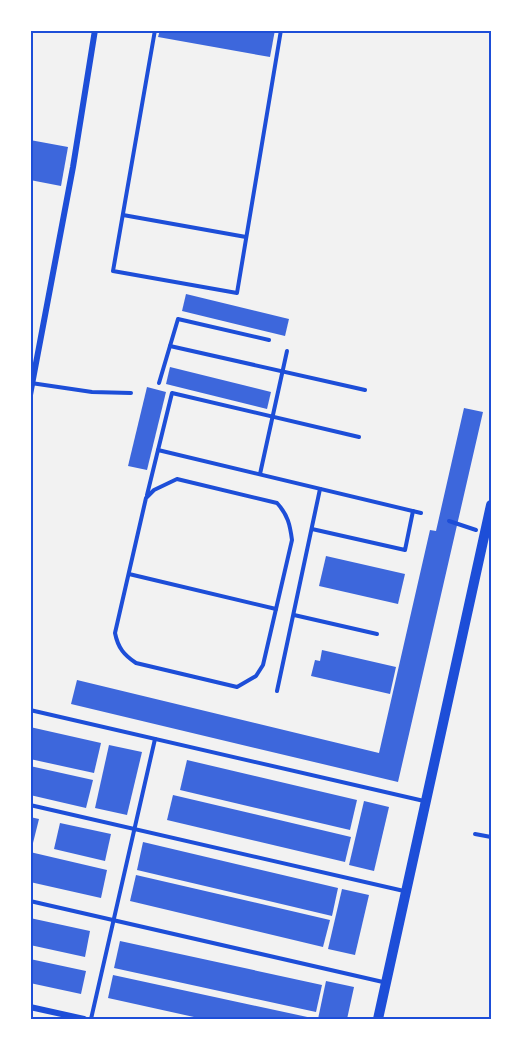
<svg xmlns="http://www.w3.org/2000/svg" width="521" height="1049" font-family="Commissioner,sans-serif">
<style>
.building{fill:#3d67dc}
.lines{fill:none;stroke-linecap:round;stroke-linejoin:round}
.service{stroke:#1d4ed8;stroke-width:4}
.minor{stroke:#1d4ed8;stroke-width:6}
.tertiary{stroke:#1d4ed8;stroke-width:10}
.neatline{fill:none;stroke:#1d4ed8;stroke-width:2}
</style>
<rect width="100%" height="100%" fill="#f2f2f2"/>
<g class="building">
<path d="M160,30H275L270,57L158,37Z"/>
<path d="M30,140L68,147L61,186L30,180Z"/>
<path d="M186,294L289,319L285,336L182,311Z"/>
<path d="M170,367L271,392L267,409L166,384Z"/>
<path d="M147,387L166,392L147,470L128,466Z"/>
<path d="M464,408L483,412L398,782L71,704L77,680L379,753L430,530L436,531Z"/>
<path d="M326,556L405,574L398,604L319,586Z"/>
<path d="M322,650L396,667L390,694L311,676L315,660L320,661Z"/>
<path d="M30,727L101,743L94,773L30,759Z"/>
<path d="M109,745L142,752L127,815L95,808Z"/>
<path d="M187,760L357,800L350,830L180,790Z"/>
<path d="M30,766L93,780L86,808L30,795Z"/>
<path d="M173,795L351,837L345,862L167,820Z"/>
<path d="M364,801L389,807L374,871L349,865Z"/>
<path d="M30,817L39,819L32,847L30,846Z"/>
<path d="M60,823L111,834L105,861L54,849Z"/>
<path d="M143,842L338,888L332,916L137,870Z"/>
<path d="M30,852L107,870L101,898L30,882Z"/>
<path d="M136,875L330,920L323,947L130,901Z"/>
<path d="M342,889L369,895L355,955L328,949Z"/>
<path d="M30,918L90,931L85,957L30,945Z"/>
<path d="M120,941L322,985L316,1012L114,968Z"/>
<path d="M30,959L86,971L81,994L30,983Z"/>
<path d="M113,975L312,1018L311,1019H203L108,998Z"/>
<path d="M326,981L354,987L347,1019H318Z"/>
</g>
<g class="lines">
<g class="service">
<path d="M155,30L113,271L237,293L281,30"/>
<path d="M123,215L246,237"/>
<path d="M170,346L365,390"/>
<path d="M31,383L92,392L131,393"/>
<path d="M159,383L178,319L269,340"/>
<path d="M158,450L421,513"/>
<path d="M260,474L287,351"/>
<path d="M177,479L277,503C288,515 290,525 292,540L263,665L256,676L237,687L136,663C124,655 118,648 115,633L146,498L154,490Z"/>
<path d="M147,495L172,393L359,437"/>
<path d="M449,521L476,530"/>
<path d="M312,529L405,550L413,511"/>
<path d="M129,574L276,609"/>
<path d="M294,615L377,634"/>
<path d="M277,691L320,489"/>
<path d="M30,710L424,801"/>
<path d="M30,805L404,891"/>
<path d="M475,834L491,837"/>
<path d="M30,901L383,982"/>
<path d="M91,1019L155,739"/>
</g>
<g class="minor">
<path d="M30,395L73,167L95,30"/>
<path d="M30,1007L84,1019"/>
</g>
<path class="tertiary" d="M378,1019L491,505"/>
</g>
<rect width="521" height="1049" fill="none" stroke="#ffffff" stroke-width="63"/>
<rect x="32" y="32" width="458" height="986" class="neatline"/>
</svg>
